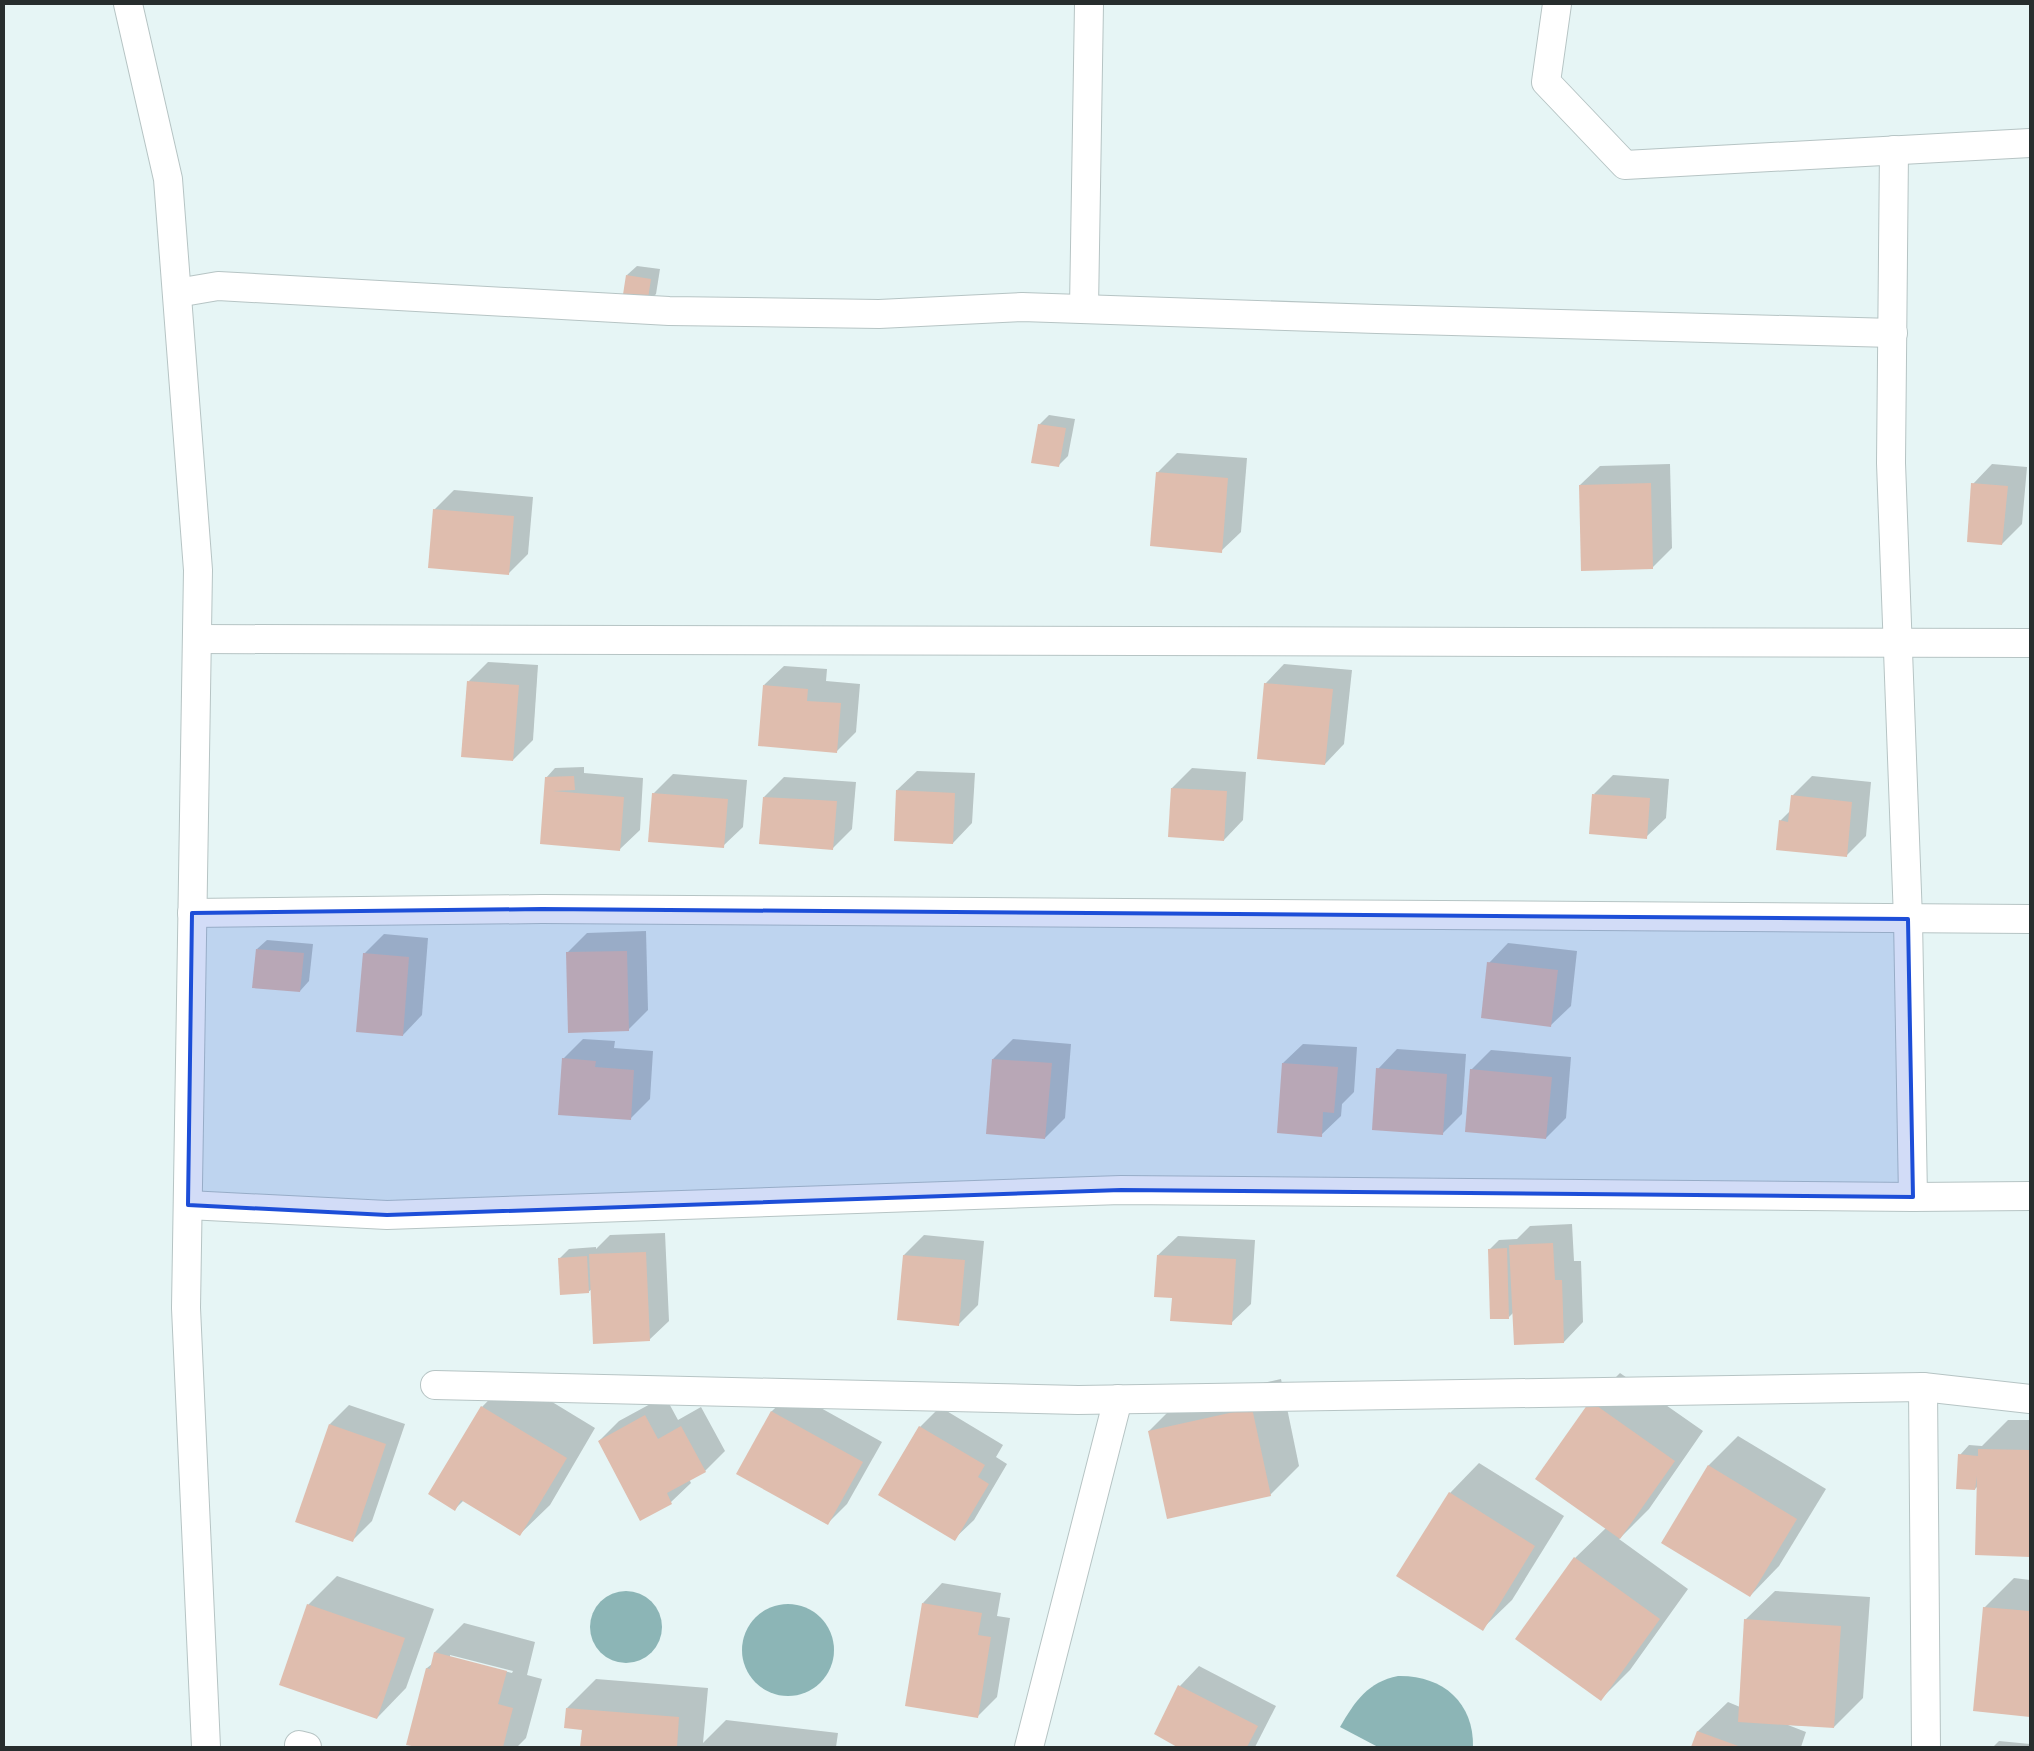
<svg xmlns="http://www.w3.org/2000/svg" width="2034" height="1751" font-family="'Fira Sans',sans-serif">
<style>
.water{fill:#8cb5b6}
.shadow{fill:#0003;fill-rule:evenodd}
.building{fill:#dfbdae}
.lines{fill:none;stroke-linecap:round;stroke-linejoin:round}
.street-casing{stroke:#b6c4c4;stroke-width:30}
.street{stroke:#fff;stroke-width:28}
.marked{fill:#1d4ed8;fill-opacity:0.2;stroke:#1d4ed8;stroke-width:4;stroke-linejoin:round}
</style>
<rect width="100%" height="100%" fill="#e6f5f5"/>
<g class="water">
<circle cx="626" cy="1627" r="36"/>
<circle cx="788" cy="1650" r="46"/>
<path d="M1398,1676C1442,1675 1474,1702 1473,1747H1378L1340,1727C1355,1701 1368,1682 1398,1676Z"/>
</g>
<g class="shadow">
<path d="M637,266L660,269L656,294L646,304L627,275Z"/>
<path d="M1049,415L1075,419L1068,456L1058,466L1039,425Z"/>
<path d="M1177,453L1247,458L1241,532L1221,551L1157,473Z"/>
<path d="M1670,464L1672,548L1652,568L1580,485L1600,466Z"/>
<path d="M1992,464L2027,467L2022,524L2002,544L1973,484Z"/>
<path d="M454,490L533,497L528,554L508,574L434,510Z"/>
<path d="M488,662L538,665L533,740L513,760L469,681Z"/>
<path d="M1284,664L1352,670L1344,744L1325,764L1265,684Z"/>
<path d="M784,666L827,669L826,681L860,684L856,732L836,752L764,685Z"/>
<path d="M584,767V773L643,778L640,830L620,849L541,843L546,778L555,768Z"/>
<path d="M1192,768L1246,772L1243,820L1224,840L1172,788Z"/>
<path d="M917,771L975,773L972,823L953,843L897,790Z"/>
<path d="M673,774L747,780L743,827L723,846L653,794Z"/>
<path d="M1613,775L1669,779L1666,818L1646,837L1594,794Z"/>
<path d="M1812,776L1871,782L1866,836L1846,856L1780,821L1791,810L1792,796Z"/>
<path d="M784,777L856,782L852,829L833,848L764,797Z"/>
<path d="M646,931L648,1010L628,1030L567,953L587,933Z"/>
<path d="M384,934L428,938L422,1015L403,1035L364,954Z"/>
<path d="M267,940L313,944L309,981L300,991L257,949Z"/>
<path d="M1508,943L1577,951L1571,1006L1551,1025L1489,963Z"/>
<path d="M583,1039L615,1041L614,1048L653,1051L650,1099L630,1119L563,1059Z"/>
<path d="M1013,1039L1071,1044L1065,1118L1045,1138L993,1059Z"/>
<path d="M1303,1044L1357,1047L1354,1092L1342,1104L1341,1116L1321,1135L1283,1063Z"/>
<path d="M1397,1049L1466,1054L1462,1114L1442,1134L1378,1069Z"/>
<path d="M1491,1050L1571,1057L1566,1118L1546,1138L1471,1070Z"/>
<path d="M1572,1224L1574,1261H1581L1583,1322L1564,1342L1513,1313L1509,1317L1489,1250L1499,1240L1517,1239L1530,1226Z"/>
<path d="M665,1233L669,1321L649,1340L592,1289L588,1292L559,1259L569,1249L596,1247V1249L610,1235Z"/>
<path d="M924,1235L984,1241L978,1305L959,1324L898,1319L904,1255Z"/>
<path d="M1178,1236L1255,1240L1251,1304L1231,1323L1174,1297L1158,1255Z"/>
<path d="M1620,1373L1703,1431L1649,1509L1619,1539L1688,1589L1630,1670L1601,1699L1575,1558L1606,1528L1591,1402Z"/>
<path d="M511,1377L595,1428L550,1505L520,1534L464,1500L455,1509L482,1407Z"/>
<path d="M1281,1379L1299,1466L1270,1495L1149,1431L1178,1402Z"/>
<path d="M792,1392L882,1442L847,1504L827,1524L738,1473L772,1411Z"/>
<path d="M665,1396L678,1420L701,1407L725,1451L705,1471L689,1479L691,1483L671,1502L641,1519L599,1441L619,1421Z"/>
<path d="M349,1405L405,1424L372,1521L352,1541L330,1424Z"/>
<path d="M940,1407L1003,1445L996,1457L1007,1464L974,1520L954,1539L920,1427Z"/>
<path d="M2008,1420H2030V1555L1976,1554L1978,1486L1975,1489L1960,1455L1969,1445L1982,1446Z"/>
<path d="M1738,1436L1826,1489L1779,1566L1750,1596L1663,1543L1709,1465Z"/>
<path d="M1479,1463L1564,1516L1512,1600L1482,1629L1450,1493Z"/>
<path d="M337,1576L434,1609L406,1688L377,1718L308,1605Z"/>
<path d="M2014,1578L2030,1580V1716L1974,1710L1984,1608Z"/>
<path d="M942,1583L1001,1593L997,1616L1010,1618L997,1697L977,1717L923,1603Z"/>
<path d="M1775,1591L1870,1597L1863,1698L1834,1727L1788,1725L1806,1732L1801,1747H1693L1698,1731L1728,1702L1740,1707L1745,1620Z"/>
<path d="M464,1623L535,1642L527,1675L542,1679L526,1738L517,1747H422L408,1744L427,1668L432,1664L435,1652ZM450,1655L513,1671L512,1673L450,1657Z"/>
<path d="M1199,1666L1276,1706L1255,1747H1178L1180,1686Z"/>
<path d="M596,1679L708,1688L703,1743L726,1720L838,1733L836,1747H581L583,1728L567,1708Z"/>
<path d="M1999,1741L2030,1744V1747H1993Z"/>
</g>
<g class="building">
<path d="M626,275L651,279L647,305L622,301Z"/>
<path d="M1038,424L1066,428L1059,467L1031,463Z"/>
<path d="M1156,472L1228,478L1222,553L1150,546Z"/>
<path d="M1651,483L1653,569L1581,571L1579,485Z"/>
<path d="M1971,483L2008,486L2002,545L1967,542Z"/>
<path d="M433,509L514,516L509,575L428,568Z"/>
<path d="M467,681L519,685L513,761L461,757Z"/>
<path d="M1264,683L1333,689L1325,765L1257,759Z"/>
<path d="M763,685L808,689L807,701L841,703L837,753L758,746Z"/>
<path d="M574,776L575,790L553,791L624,797L620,851L540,844L545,777Z"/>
<path d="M1171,788L1227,791L1224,841L1168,837Z"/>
<path d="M896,790L955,793L953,844L894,841Z"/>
<path d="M652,793L728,799L724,848L648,842Z"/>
<path d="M1592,794L1650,798L1647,839L1589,834Z"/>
<path d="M1791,795L1852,802L1847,857L1776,850L1779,820L1788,822Z"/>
<path d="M763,797L837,801L833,850L759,844Z"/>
<path d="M256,949L304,953L300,992L252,988Z"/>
<path d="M627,951L629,1031L568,1033L566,952Z"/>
<path d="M363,953L409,957L403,1036L356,1032Z"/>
<path d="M1487,962L1558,970L1551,1027L1481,1018Z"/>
<path d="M562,1058L596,1061L595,1067L634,1070L631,1120L558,1115Z"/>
<path d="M992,1059L1052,1063L1045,1139L986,1134Z"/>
<path d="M1282,1063L1338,1067L1334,1113L1323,1112L1322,1137L1277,1133Z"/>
<path d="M1376,1068L1447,1074L1443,1135L1372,1130Z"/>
<path d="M1470,1069L1552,1077L1546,1139L1465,1132Z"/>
<path d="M1553,1243L1555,1280H1562L1564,1343L1514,1345L1509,1245Z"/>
<path d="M1507,1248L1509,1319H1490L1488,1249Z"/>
<path d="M646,1252L650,1341L593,1344L589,1254Z"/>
<path d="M903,1255L965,1260L959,1326L897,1320Z"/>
<path d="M1157,1255L1236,1259L1232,1325L1170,1321L1172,1298L1154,1297Z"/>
<path d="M587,1256L589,1293L560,1295L558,1258Z"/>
<path d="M1590,1401L1675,1461L1620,1539L1535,1479Z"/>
<path d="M481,1406L567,1458L520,1536L461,1500L455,1511L428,1494Z"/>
<path d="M1252,1408L1271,1496L1167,1519L1148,1431Z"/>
<path d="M771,1411L863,1462L828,1525L736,1474Z"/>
<path d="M645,1415L658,1439L681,1426L706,1472L667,1493L672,1504L640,1521L598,1441Z"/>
<path d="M329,1424L386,1444L353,1542L295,1522Z"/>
<path d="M919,1426L985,1465L978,1477L989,1484L955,1541L878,1495Z"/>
<path d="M1978,1449L2030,1450V1557L1975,1555L1977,1476L1975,1490L1956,1489L1958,1454L1978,1456Z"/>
<path d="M1708,1465L1797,1519L1750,1597L1661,1543Z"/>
<path d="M1449,1492L1535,1546L1483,1631L1396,1576Z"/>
<path d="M1574,1557L1660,1619L1601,1701L1515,1639Z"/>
<path d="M922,1603L982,1613L978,1635L991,1637L978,1718L905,1706Z"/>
<path d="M307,1604L405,1638L377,1719L279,1685Z"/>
<path d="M1983,1607L2030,1611V1717L1973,1711Z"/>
<path d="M1744,1619L1841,1626L1834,1728L1738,1722Z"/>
<path d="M434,1652L507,1671L498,1704L513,1708L503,1747H417L406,1745L426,1668L430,1669Z"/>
<path d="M1178,1685L1258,1726L1247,1747H1177L1154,1734Z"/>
<path d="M566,1708L679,1717L677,1747H580L582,1730L564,1728Z"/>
<path d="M1697,1731L1741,1747H1691Z"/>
</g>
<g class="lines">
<g class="street-casing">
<g id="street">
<path d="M128,4L168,179L198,570L186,1308L206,1747"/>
<path d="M1557,4L1546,82L1625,165L2030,143"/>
<path d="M1894,150L1891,463L1908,919L1913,1197"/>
<path d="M177,293L218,286L669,311L879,314L1022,307L1377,319L1893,333"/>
<path d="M1084,308L1089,4"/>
<path d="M197,639L2030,643"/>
<path d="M192,913L542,909L2030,919"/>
<path d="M188,1205L387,1215L1121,1190L1913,1197L2030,1196"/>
<path d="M435,1385L1078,1400L1923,1387L2030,1399"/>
<path d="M1923,1387L1926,1747"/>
<path d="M299,1745L307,1747"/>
<path d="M1029,1747L1118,1399"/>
</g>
</g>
<use href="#street" class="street"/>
</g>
<path class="marked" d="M542,909L1908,919L1913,1197L1121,1190L387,1215L188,1205L192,913Z"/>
<rect width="2034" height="1751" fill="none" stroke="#272d2d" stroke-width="10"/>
</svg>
